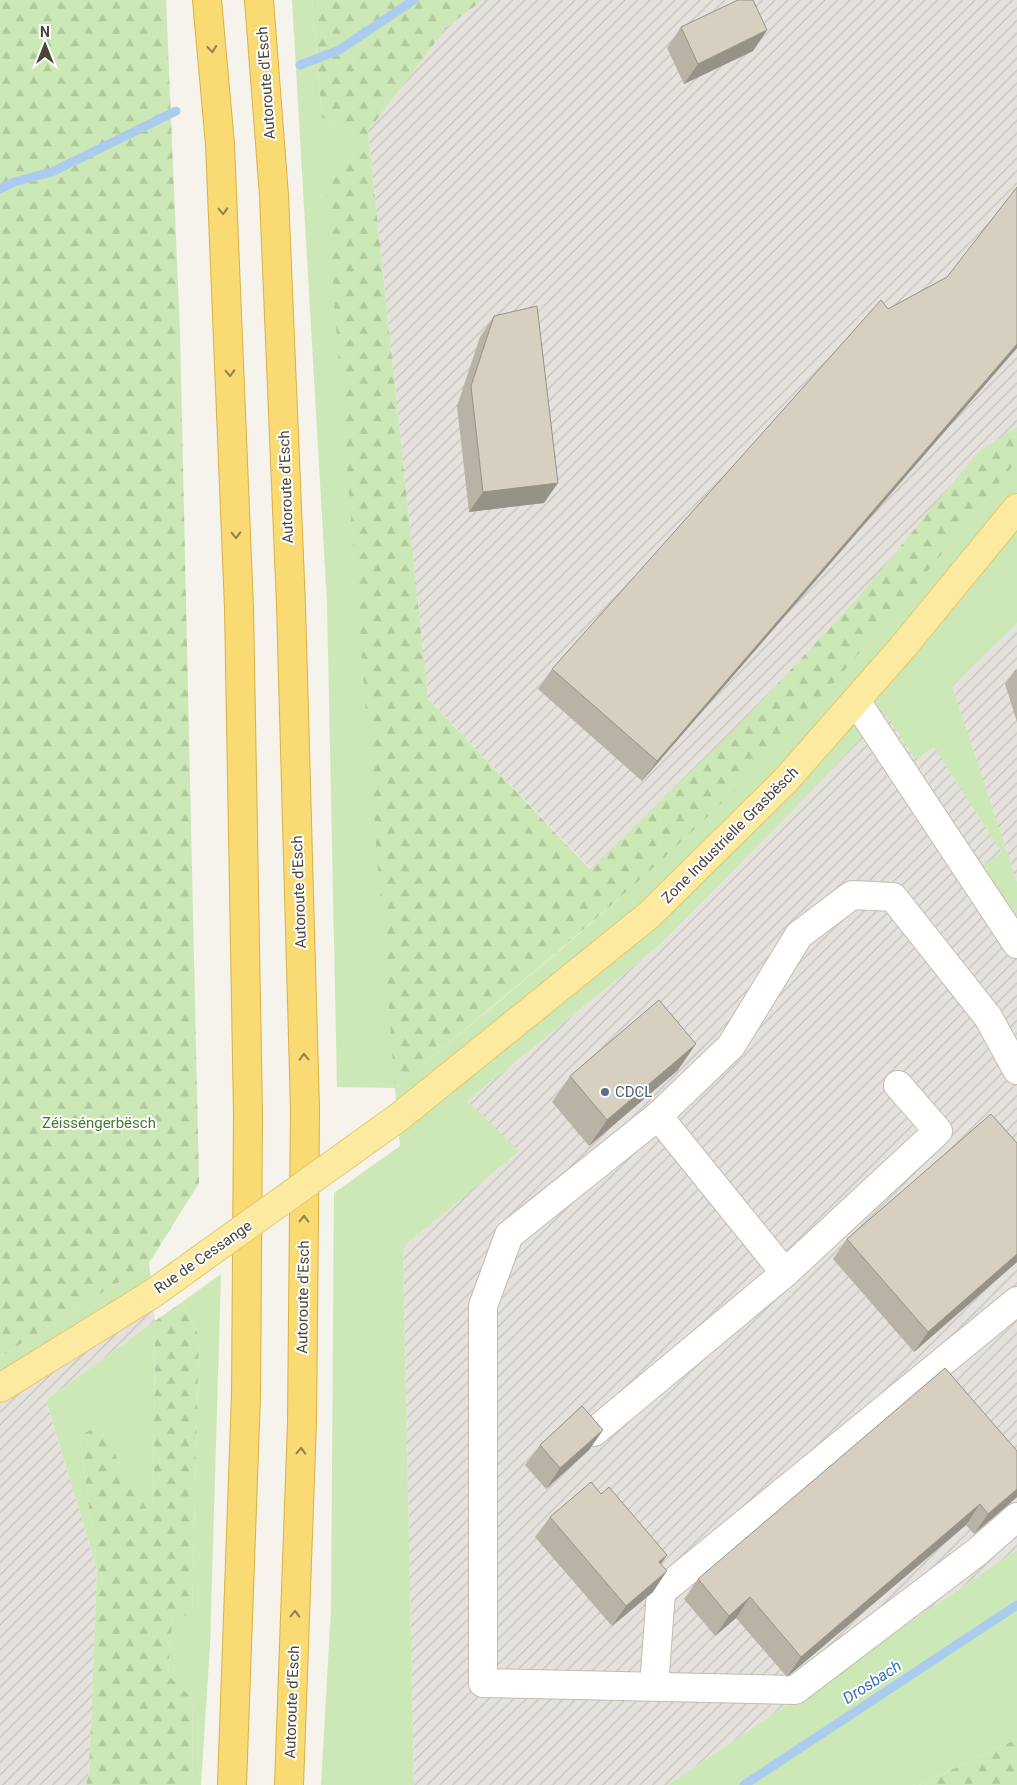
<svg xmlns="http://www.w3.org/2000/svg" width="1017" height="1785" font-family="Roboto,sans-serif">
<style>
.industrial{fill:url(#industrial-furrows)}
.grass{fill:#cce8b6}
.forest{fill:url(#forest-firs)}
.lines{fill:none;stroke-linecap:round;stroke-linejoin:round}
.stream{stroke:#abccef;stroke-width:9}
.minor-casing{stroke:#c1bcae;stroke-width:30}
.major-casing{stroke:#e1ca6e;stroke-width:30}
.highway-casing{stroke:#d9b142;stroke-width:30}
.minor{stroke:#fff;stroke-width:28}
.major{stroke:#fbea9f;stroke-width:28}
.highway{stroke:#f9da73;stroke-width:28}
.major-bridge-casing{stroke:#e1ca6e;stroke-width:30;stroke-linecap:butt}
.major-bridge{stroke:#fbea9f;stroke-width:28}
.wall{fill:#b9b3a6}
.shaded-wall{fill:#969287}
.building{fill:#d7d0c1;stroke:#969287}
.oneway{stroke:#908150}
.service-dot{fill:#5c6f8a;stroke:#fff;stroke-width:2}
.labels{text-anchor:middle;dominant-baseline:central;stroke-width:4;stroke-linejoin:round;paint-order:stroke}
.street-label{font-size:15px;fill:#4a4539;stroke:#fff}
.service-label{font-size:15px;fill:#4e5e75;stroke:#fff;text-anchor:start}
.park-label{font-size:15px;fill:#427b2d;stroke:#fff}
.water-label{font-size:16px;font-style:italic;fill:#3471b4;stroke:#fff}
</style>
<defs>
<pattern id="industrial-furrows" width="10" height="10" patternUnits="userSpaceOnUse" patternTransform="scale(1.25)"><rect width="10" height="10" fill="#e5e2dd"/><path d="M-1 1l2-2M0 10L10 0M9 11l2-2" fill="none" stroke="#c6c3be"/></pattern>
<pattern id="forest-firs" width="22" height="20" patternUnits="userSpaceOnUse" patternTransform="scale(1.25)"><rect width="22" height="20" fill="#cce8b6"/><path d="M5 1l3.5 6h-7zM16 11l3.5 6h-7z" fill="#b1c89d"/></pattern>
</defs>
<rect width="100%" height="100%" fill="#f5f3ec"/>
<g class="industrial">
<path d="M483,0H1017V1550L668,1785H414L403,1247L518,1151L467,1101L662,943L428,699L368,131L447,27Z"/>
<path d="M152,1294L155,1321L46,1400L97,1569L89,1771L86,1785H0V1388Z"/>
</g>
<g class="grass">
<path d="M292,0H312L322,117L363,142L396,1087C522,982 651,879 764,759C853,664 935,562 1017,461V623L952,686L1017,882V916L983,865L1002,853L934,747L915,759L885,713L795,808L662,943L467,1101L519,1151L403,1247L414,1785H321L331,1609L334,1193L400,1146L395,1088L337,1087L327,602Z"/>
<path d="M149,1263L152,1294L0,1388V1357Z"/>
<path d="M221,1274L210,1646L201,1785H193L192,1698L168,1675L173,1613L192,1615L199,1336L182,1302Z"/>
<path d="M155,1321L153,1521L98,1425L80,1436L97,1569L46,1400Z"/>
<path d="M1017,1550V1739L919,1785H668Z"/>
</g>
<g class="forest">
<path d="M0,0H166L180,333L199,1183L149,1263L0,1357Z"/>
<path d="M312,0H483L447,27L368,131L428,699L590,869L736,728L857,599L979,451L1017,427V461C935,562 853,665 764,760C650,879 521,982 395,1088L325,183L363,142L322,117Z"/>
<path d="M182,1302L199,1336L192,1616L173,1614L168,1675L192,1698L193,1785H86L89,1771L97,1569L80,1436L98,1425L153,1520L155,1321Z"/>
<path d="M1017,1739V1785H919Z"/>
</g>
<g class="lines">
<g class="stream">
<path d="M300,65L339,50L414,0"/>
<path d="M0,189L14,182L52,172L176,111"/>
<path d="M744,1785L1017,1605"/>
</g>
<g class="minor-casing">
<g id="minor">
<path d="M856,701L1017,944"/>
<path d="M1017,1070L988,1017L893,897L852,895L799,935L731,1046L658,1116L509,1235L483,1306V1683L795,1690L977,1552L1017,1517"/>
<path d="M658,1116L785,1273"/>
<path d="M594,1432L785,1273L938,1131L898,1085"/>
<path d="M654,1686L661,1592L1017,1301"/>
</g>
</g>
<g class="major-casing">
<g id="major">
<path d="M399,1117L649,915L785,781L902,648L1017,508"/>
<path d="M0,1388L152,1294"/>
</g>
</g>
<g class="highway-casing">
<g id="highway">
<path d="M207,0L220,144L239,608L248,1115L246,1395L232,1785"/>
<path d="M259,0L274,195L291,605L305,1110L302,1422L289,1785"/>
</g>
</g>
<use href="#minor" class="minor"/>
<use href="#major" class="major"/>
<use href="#highway" class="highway"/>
<g class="major-bridge-casing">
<path id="major-bridge" d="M152,1294L399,1117"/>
</g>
<use href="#major-bridge" class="major-bridge"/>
</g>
<g class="wall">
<path d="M681,27L767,30L753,51L684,84L667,48Z"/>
<path d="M888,309L1017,348L642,781L538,689L552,669Z"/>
<path d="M494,316L544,503L469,512L457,406L480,337Z"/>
<path d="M1017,669V722L1005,684L1015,670Z"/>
<path d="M678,1070L589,1146L552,1102L570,1076Z"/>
<path d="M847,1239L1017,1262L914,1352L833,1259Z"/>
<path d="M603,1430L589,1450L546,1489L525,1465L540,1445Z"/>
<path d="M1017,1451V1497L974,1534L966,1525L787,1677L736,1618L715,1636L684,1599L698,1579Z"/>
<path d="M601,1494L667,1555L661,1564L653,1592L612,1626L535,1537L550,1517Z"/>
</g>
<g class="shaded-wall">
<path d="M767,30L753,51L684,84L698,64Z"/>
<path d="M1017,344V348L642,781L657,761Z"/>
<path d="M558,483L544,503L469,512L483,492Z"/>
<path d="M696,1044L678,1070L589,1146L607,1120Z"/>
<path d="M1017,1254V1262L914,1352L928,1332Z"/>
<path d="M603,1430L589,1450L546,1489L560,1468Z"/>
<path d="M1017,1489V1497L974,1534L988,1514Z"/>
<path d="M980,1504L966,1525L787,1677L801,1657Z"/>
<path d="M667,1555L653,1575L659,1562Z"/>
<path d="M667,1571L653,1592L612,1626L626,1606Z"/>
<path d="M750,1597L736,1618L715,1636L729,1616Z"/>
</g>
<g class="building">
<path d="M738,0H753L767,30L698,64L681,27Z"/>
<path d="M1017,187V344L657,761L552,669L881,300L888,309L947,277Z"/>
<path d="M537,306L558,483L483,492L471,386L494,316Z"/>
<path d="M659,1000L696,1044L607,1120L570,1076Z"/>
<path d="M991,1114L1017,1143V1254L928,1332L847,1239Z"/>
<path d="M945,1368L1017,1451V1489L988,1514L980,1504L801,1657L750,1597L729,1616L698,1579Z"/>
<path d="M582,1406L603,1430L560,1468L540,1445Z"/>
<path d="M591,1482L601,1494L609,1487L667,1555L659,1562L667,1571L626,1606L550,1517Z"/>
</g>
<defs><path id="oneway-chevron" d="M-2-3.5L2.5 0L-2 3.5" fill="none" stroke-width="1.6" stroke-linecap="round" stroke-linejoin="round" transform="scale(1.25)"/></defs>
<g class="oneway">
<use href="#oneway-chevron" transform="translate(212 49) rotate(85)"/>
<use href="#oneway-chevron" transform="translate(223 211) rotate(88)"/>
<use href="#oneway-chevron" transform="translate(230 373) rotate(88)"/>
<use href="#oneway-chevron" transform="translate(236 535) rotate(88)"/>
<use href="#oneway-chevron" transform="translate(304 1057) rotate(-92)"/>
<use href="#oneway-chevron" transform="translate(304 1219) rotate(-89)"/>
<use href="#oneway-chevron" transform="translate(301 1451) rotate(-88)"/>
<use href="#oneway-chevron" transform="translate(295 1614) rotate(-88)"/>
</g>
<circle class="service-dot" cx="605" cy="1092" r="5"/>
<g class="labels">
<g class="street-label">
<text transform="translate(266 83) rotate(-94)">Autoroute d'Esch</text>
<text transform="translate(286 487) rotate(-92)">Autoroute d'Esch</text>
<text transform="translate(730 835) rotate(-45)">Zone Industrielle Grasbësch</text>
<text transform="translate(299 892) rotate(-92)">Autoroute d'Esch</text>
<text transform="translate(203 1257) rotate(-35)">Rue de Cessange</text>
<text transform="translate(303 1297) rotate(-89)">Autoroute d'Esch</text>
<text transform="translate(292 1702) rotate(-88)">Autoroute d'Esch</text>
</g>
<g class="service-label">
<text x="615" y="1092">CDCL</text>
</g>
<g class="park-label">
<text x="99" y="1123">Zéisséngerbësch</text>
</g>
<g class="water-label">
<text transform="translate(872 1682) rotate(-33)">Drosbach</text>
</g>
</g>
<g transform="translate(45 45)" stroke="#ffffff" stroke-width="4" paint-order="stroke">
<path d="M0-4L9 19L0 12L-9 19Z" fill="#4a4539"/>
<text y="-8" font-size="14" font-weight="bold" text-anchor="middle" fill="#4a4539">N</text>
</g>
</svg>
